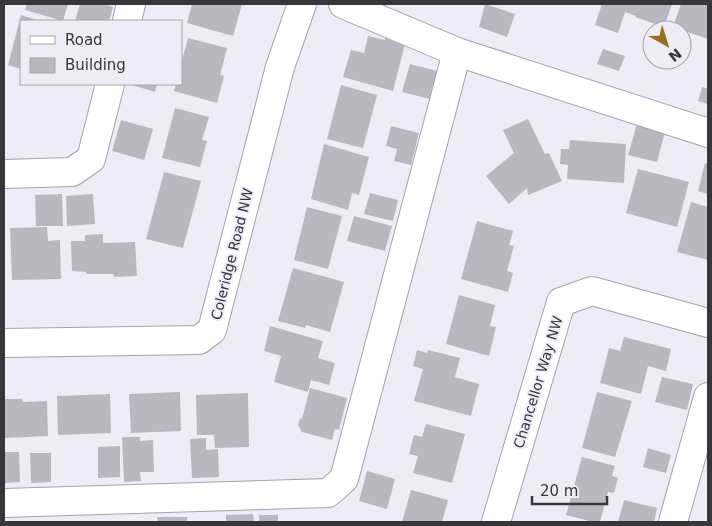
<svg xmlns="http://www.w3.org/2000/svg" width="712" height="526" font-family="'DejaVu Sans',sans-serif">
<style>
.building{fill:#b9b8c1}
.lines{fill:none;stroke-linecap:round;stroke-linejoin:round}
.minor-casing{stroke:#a4a3ac;stroke-width:30}
.minor{stroke:#fff;stroke-width:28}
.labels{text-anchor:middle;dominant-baseline:central;stroke-width:4;stroke-linejoin:round;paint-order:stroke}
.street-label{font-size:14px;fill:#37363a;stroke:#eeedf7}
</style>
<rect width="100%" height="100%" fill="#eeedf7"/>
<g class="building">
<path d="M27,4H68L63,21L25,10Z"/>
<path d="M80,4H103L113,7L109,21H75Z"/>
<path d="M192,4H242L233,36L187,23Z"/>
<path d="M485,4L515,14L507,37L479,27Z"/>
<path d="M602,4H672L664,27L635,17L636,16L625,12L618,33L595,25Z"/>
<path d="M681,4H708V39L673,27Z"/>
<path d="M21,15L40,21H21V69L8,65Z"/>
<path d="M386,35L406,40L393,91L343,77L351,50L364,53L368,36L385,40Z"/>
<path d="M188,38L227,48L220,75L224,76L217,103L174,91L176,84H181V64Z"/>
<path d="M603,49L625,56L619,71L597,64Z"/>
<path d="M410,64L437,71L430,99L402,92Z"/>
<path d="M129,84H157L155,92Z"/>
<path d="M341,85L377,95L363,148L327,139Z"/>
<path d="M702,87L708,89V104L698,101Z"/>
<path d="M175,108L209,117L202,140L207,141L200,167L162,158Z"/>
<path d="M528,119L545,154L549,153L562,181L528,195L527,188L509,204L486,176L514,153L503,130Z"/>
<path d="M121,120L153,129L144,160L112,151Z"/>
<path d="M637,124L665,132L657,162L628,155Z"/>
<path d="M391,126L419,133L411,165L394,161L397,149L386,146Z"/>
<path d="M570,140L626,144L624,183L567,179L568,165L560,164L561,149H569Z"/>
<path d="M324,144L369,157L359,195L352,193L348,210L311,199Z"/>
<path d="M705,163L708,164V194L698,191Z"/>
<path d="M638,169L689,182L677,227L626,213Z"/>
<path d="M164,172L201,181L183,248L146,239Z"/>
<path d="M370,193L398,200L393,221L364,214Z"/>
<path d="M62,194L63,226H36L35,195Z"/>
<path d="M93,194L95,224L67,226L66,196Z"/>
<path d="M691,202L708,207V260L677,252Z"/>
<path d="M307,207L342,216L328,269L294,260Z"/>
<path d="M354,216L392,226L385,251L347,241Z"/>
<path d="M477,221L513,231L509,245L514,246L507,271L513,273L508,292L461,279Z"/>
<path d="M47,227L48,241L60,240L61,279L12,280L10,228Z"/>
<path d="M103,234V243L135,242L137,276L114,277L113,274H86V272L72,271L71,241H85V235Z"/>
<path d="M293,268L344,282L330,332L306,325L305,328L278,321Z"/>
<path d="M459,295L495,305L490,326L496,327L489,356L446,344Z"/>
<path d="M270,326L323,341L318,358L335,363L329,385L311,380L308,392L274,382L281,356L264,351Z"/>
<path d="M624,337L671,349L666,371L648,366L641,394L600,383L609,348L620,351Z"/>
<path d="M417,350L427,353L428,350L460,358L455,377L479,384L471,416L414,401L423,369L413,366Z"/>
<path d="M662,377L693,384L687,410L655,402Z"/>
<path d="M310,388L347,398L339,430L335,429L332,440L302,432L298,425L300,418L302,419Z"/>
<path d="M180,392L181,431L131,433L129,394Z"/>
<path d="M597,392L632,401L615,457L582,448Z"/>
<path d="M248,393L249,447L215,448L214,435H197L196,395Z"/>
<path d="M110,394L111,433L58,435L57,396Z"/>
<path d="M4,399H22L23,402L47,401L48,436L4,438Z"/>
<path d="M426,424L465,434L452,483L413,473L418,456L409,454L414,435L422,437Z"/>
<path d="M122,437H140V441L153,440L154,472H140L141,481L124,482Z"/>
<path d="M206,438V450L218,449L219,477L192,478L190,439Z"/>
<path d="M120,446V477L98,478V447Z"/>
<path d="M648,448L671,455L666,473L643,467Z"/>
<path d="M4,452H19L20,482L4,483Z"/>
<path d="M30,453H51V482L31,483Z"/>
<path d="M582,457L615,466L612,476L618,478L614,493L608,492L600,522H593L566,515Z"/>
<path d="M367,471L395,479L387,509L359,501Z"/>
<path d="M411,490L448,500L442,522H402Z"/>
<path d="M624,500L657,508L654,522H618Z"/>
<path d="M253,514L254,522H226V515Z"/>
<rect x="259" y="515" width="19" height="7"/>
<path d="M157,517H187V522H158Z"/>
</g>
<g class="lines">
<g class="minor-casing">
<g id="minor">
<path d="M343,4L457,52L708,133"/>
<path d="M127,21L131,4"/>
<path d="M4,174L72,172L91,159L110,84"/>
<path d="M4,343L199,340L212,330L280,67L302,4"/>
<path d="M4,503L328,493L344,479L457,52"/>
<path d="M496,522L561,302L592,291L708,323"/>
<path d="M673,522L708,397"/>
</g>
</g>
<use href="#minor" class="minor"/>
</g>
<g class="labels">
<g class="street-label">
<text transform="translate(232 254) rotate(-76)">Coleridge Road NW</text>
<text transform="translate(538 382) rotate(-73)">Chancellor Way NW</text>
</g>
</g>
<rect width="712" height="526" fill="none" stroke="#37363a" stroke-width="10"/>
<rect x="20" y="20" width="162" height="65" fill="#eeedf7" stroke="#a5a4ab"/>
<rect x="30" y="36" width="25" height="8" fill="#ffffff" stroke="#a5a4ab"/>
<text x="65" y="45" font-size="15" fill="#37363a">Road</text>
<rect x="30" y="58" width="25" height="15" fill="#b9b8c1" stroke="#a5a4ab"/>
<text x="65" y="70" font-size="15" fill="#37363a">Building</text>
<g transform="translate(667 45) rotate(141)"><circle r="24" fill="#eeedf7" stroke="#a5a4ab"/>
<path d="M0-4L9 19L0 12L-9 19Z" fill="#9c6f1f"/>
<text y="-8" font-size="14" font-weight="bold" text-anchor="middle" fill="#37363a">N</text>
</g>
<path d="M532 496v8h75v-8" fill="none" stroke="#37363a" stroke-width="2.5"/>
<text x="540" y="496" font-size="15" fill="#37363a" stroke="#eeedf7" stroke-width="4" paint-order="stroke">20 m</text>
</svg>
